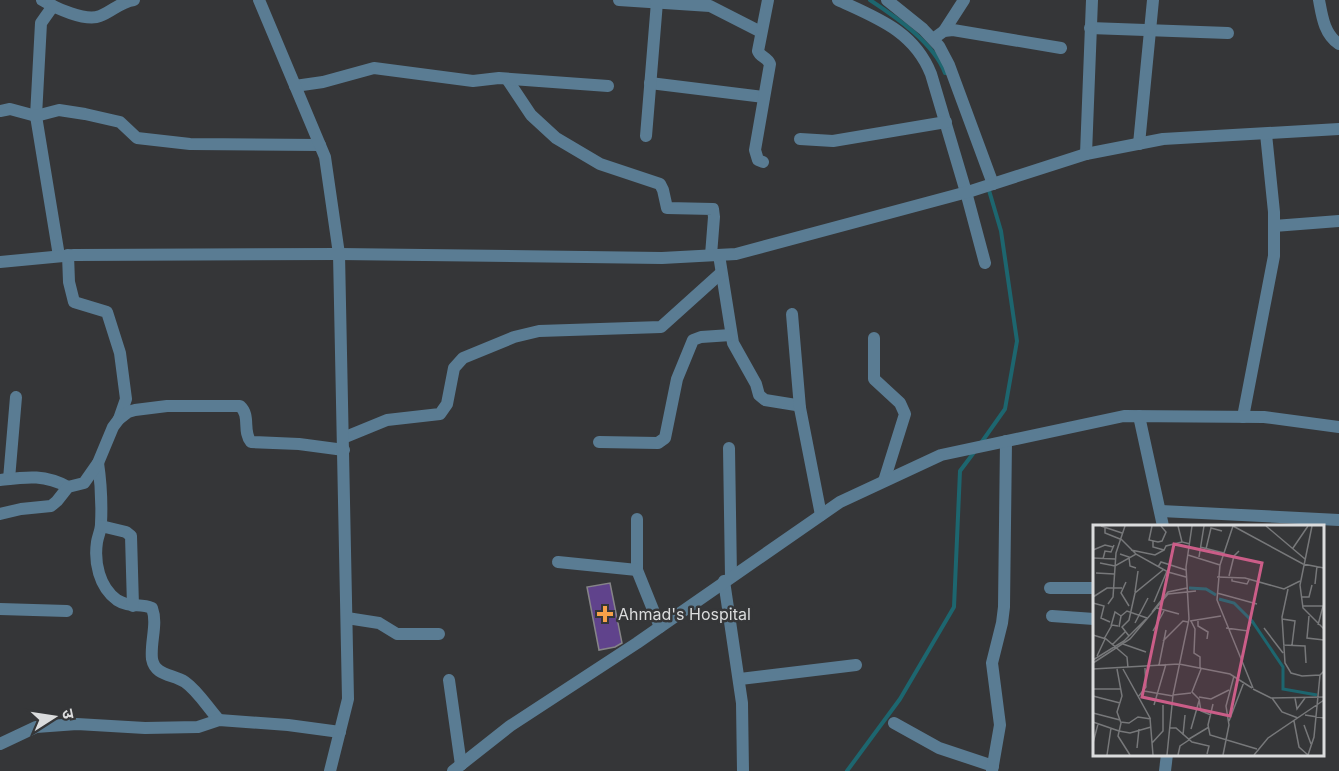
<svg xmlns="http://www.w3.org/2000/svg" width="1339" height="771" font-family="Inter,'Noto Sans Devanagari',sans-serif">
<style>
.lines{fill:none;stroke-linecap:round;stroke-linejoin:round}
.stream{stroke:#1d666f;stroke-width:4}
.building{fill:#60438c;stroke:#868588;stroke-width:1.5}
.minor{stroke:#5a7c93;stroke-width:12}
.tertiary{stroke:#5a7c93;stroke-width:12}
.poi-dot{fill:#f7a149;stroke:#353638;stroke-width:2}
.labels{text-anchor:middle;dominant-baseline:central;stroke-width:5;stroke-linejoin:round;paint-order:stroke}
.poi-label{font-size:16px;fill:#dbdcdd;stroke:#353638;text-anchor:start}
.inset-river{fill:none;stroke:#1d666f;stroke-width:3}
.inset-road{fill:none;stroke:#77787a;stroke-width:1.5}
.view{fill:#cb5d88;fill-opacity:0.15;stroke:#cb5d88;stroke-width:3}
.inset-edge{fill:none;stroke:#dbdcdd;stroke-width:3}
</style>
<rect width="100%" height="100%" fill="#353638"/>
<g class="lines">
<g class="stream">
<path d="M870,0C896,17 934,43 945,73"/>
<path d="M981,443L1005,409L1017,341L1001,231L988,187"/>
<path d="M847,771L900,699L954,607L960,471L975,451"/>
</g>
</g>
<path class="building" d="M610,583L622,643L615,647L599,650L587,587Z"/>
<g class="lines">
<g class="minor">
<path d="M42,0C55,8 86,22 100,16C113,11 120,2 134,0"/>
<path d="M619,0L710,6L761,32"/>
<path d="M838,0C877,18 914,31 931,74L966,192L985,263"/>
<path d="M887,0L923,29L939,46L949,65L993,184"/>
<path d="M1319,0C1322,16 1324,34 1339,44"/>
<path d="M53,6L41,23L36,116L59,256"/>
<path d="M1090,28L1228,33"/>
<path d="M944,31L964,0"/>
<path d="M933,39L944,31L953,30L1061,48"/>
<path d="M507,79L531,115L556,138L600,164L660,184L663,190L667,208L713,209L714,217L711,255"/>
<path d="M650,83L764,97"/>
<path d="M295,86L323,82L374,68L473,81L499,78L608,86"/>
<path d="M0,111L10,109L36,116L59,110L85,114L120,122L137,138L190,144L320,145"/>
<path d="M646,136L657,2"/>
<path d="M800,139L833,141L946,122"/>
<path d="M1139,144L1153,0"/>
<path d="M1086,154L1092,0"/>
<path d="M763,162L758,160L755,150L770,64C767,57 760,57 758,51L768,0"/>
<path d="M1274,226L1339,221"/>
<path d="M68,255L69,282L74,302L107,312L120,353L126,399L119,419"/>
<path d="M719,255L733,343L756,384L759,395L765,400L796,405L800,408L821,515"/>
<path d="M792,314L800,408"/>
<path d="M874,338V379L900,403L905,414L884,481"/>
<path d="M1139,416L1163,526"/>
<path d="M1243,417L1274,256V212L1266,134"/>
<path d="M343,438L387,420L440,414L447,404L454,368L463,358L514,337L539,331L661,327L721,273"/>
<path d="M599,442L658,443L665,438L677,379L693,340L701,337L731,335"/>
<path d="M729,448L731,577"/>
<path d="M98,463C101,483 102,503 101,524C101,530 98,536 97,542C94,562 99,587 117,600C129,608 140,603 152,608C158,624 150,642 152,659C155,676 173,674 185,682C198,691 208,708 219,720"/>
<path d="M9,479L16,397"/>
<path d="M0,480C26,477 44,474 68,487"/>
<path d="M1161,511L1339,520"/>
<path d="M0,514L21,509L51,506L57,501L68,487L84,483L98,463L113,427L119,419L128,412L135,410L167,406H240C251,416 242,431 251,442L299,444L344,450"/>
<path d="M637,519V570L660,627"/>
<path d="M101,526L126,532L131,536L133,606"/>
<path d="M558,562L637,570"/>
<path d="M724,581L742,703L743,771"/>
<path d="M1050,588H1094"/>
<path d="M0,609L67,611"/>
<path d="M1052,616L1094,619"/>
<path d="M347,618L379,623L397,634H439"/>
<path d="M740,679L856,665"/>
<path d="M449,680L461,765"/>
<path d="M894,723L939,748L993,766"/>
<path d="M0,744L36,727L77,724L145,728L198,727L219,720L288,725L340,732"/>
<path d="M992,771L1000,725L992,663L1002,623L1004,607L1006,441"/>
<path d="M1165,771L1167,754"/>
</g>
<g class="tertiary">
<path d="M259,0L325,157L339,254L348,699L330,771"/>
<path d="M0,262L74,255L339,254L662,258L736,254L971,191L1086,154L1163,139L1339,129"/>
<path d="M453,771L510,726L637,643L840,502L941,455L1124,416L1264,417L1339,427"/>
</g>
</g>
<path class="poi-dot" d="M602 605h6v6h6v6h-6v6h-6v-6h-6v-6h6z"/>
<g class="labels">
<g class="poi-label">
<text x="618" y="614">Ahmad's Hospital</text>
</g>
</g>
<g transform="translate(1093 525)">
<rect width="231" height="231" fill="#353638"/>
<path class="inset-river" d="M96,63L113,64L123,70M126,74L141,78L159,96L190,142V164L224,170"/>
<path class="inset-road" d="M8,1L29,8M59,1L56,15L65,17L69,16L73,7L68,1M85,1L89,17L97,19M140,1L127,40L124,75L160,163M140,1L210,39L231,43M173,1L212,34M219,1L207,60L210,83L231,104M12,2V8L27,14M27,13L43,29M60,16V22L71,25L73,21L89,17M107,22L131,28M200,23L215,1M113,24L118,3L129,6M0,25L12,20L20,22M38,25L62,30L71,25M27,29L36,32L37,41L43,43M95,30L127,40M106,32L111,1M0,33L22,34M10,34L12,26L18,27L21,20M7,38L22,41L43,29L75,47L93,52M65,42L68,37L93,45M3,48L21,49M136,51L141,31L146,26M124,52L152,53L191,64L207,56M139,52V56L154,59L156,55M33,57L28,68L36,81M222,59L224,41M195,64L189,92L192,138L198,148L209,151L227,150L231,146M42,67L45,46M124,68L164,79M0,72L14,63H29M209,72H216L219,60M61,77L74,46M0,78L11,81L8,93L17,97M15,79L20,72L23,28L32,1M210,81H231M64,83L86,89M59,87L75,67L94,63M28,91L34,86L54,93M216,91L214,113L231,115M189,94L202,96L199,120M97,96L128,91M98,96L102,104L101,128L107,132V143M105,96V101L115,107L114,114M42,98L55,73M225,100L230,81M18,101L22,87L28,91L26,102M133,103L155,106L158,97M171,103L190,128M60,106L71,86M0,110L13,114L34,132L35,143M36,111L29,102L36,95L42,68L70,45M11,114L19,100L25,101M70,116L90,96L95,97M30,119L53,127M19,120L33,106M190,120L212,121L213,138M4,131L12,114M0,135L31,116L53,94M0,138L37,114L75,69L103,66M66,140L73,105M0,144L86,139L137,149L159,163M24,144L29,171L24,187L28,198L25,211L37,230M30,144L57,193L60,230M108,144L99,167L106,174L108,186L118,190M0,164H27M160,164L178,173L231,172M51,166L80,171M80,170L98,168M0,171L27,178M45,172L53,162L52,143M106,172L118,174L136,165M179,173L189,187L205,193M202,173L204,184L212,173M120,179L115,200L117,210L164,224M61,180L73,139M0,188L27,195M212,190L231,193M136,196L151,157M201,196L206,222L215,230M0,197L26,206M27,197L36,198L45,192L58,194M211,200L218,219M77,203H83L99,217L116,221L114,229M98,204L106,176M26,206L37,208L58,202M90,210L92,190M96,214L116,202M0,218L5,199M59,218L70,206V180M44,223L46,204M14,230L18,203M74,230L80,170L96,94L93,42L99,1M85,230L87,221L96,215M130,230L136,200L133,181L141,151M161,230L175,213L231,175M215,230L221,212L227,150"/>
<path class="view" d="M81,19L169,38L137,191L49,172Z"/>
<rect width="231" height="231" class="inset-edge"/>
</g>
<g transform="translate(54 717) rotate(78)" stroke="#353638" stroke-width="4.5" paint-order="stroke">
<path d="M0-4.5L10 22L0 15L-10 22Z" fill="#dbdcdd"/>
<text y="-9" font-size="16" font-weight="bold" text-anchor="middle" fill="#dbdcdd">उ</text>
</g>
</svg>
